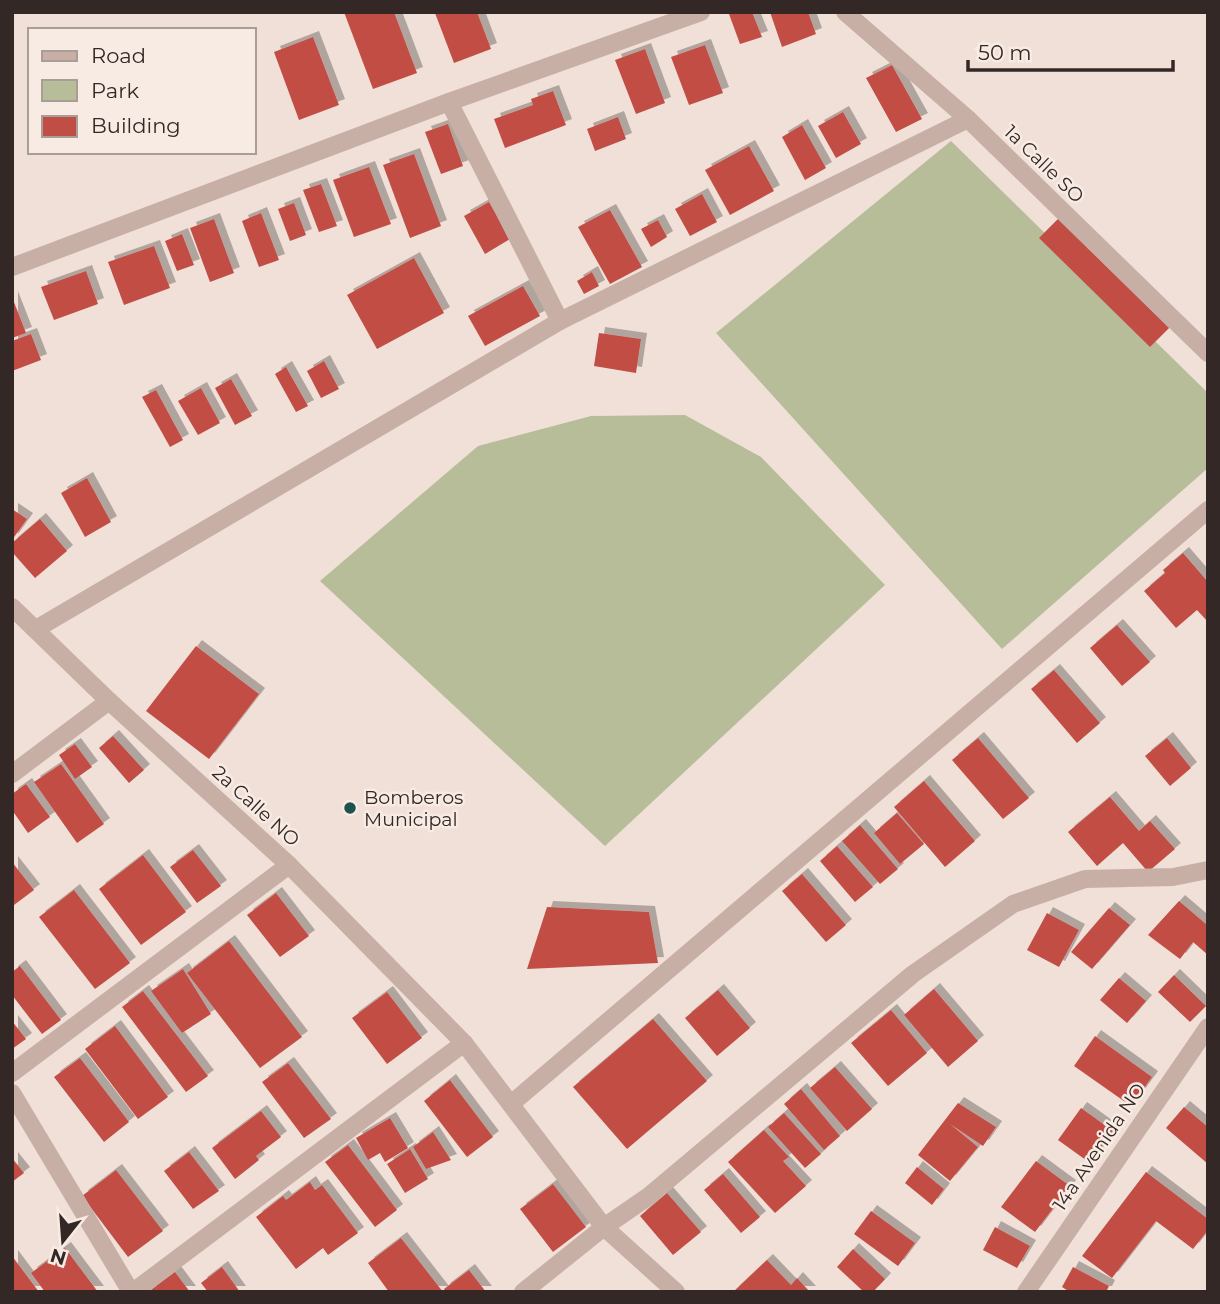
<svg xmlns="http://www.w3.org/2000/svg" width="1220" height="1304" font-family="Montserrat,sans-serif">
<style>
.green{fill:#b7bd99}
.building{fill:#c14e45;filter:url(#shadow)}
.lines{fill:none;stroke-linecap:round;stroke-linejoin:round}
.minor{stroke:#c7afa5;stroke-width:18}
.poi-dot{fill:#1d524d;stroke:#f8ebe4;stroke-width:2.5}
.labels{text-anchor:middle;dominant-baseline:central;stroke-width:5;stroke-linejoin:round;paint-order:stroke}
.street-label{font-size:19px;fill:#332826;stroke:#f8ebe4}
.poi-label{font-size:19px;fill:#332826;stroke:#f8ebe4;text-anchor:start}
</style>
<defs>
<filter id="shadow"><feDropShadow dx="6" dy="-6" stdDeviation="0" flood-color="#0004"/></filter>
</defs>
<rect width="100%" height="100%" fill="#f0e0d8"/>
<g class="green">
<path d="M951,141L1208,393V468L1002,649L716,333Z"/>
<path d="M685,415L761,457L885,585L605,846L320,581L478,446L591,416Z"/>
</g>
<g class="building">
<path d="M344,12H394L417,73L373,89Z"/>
<path d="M477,12L491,49L454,63L435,13Z"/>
<path d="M734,12H752L762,37L740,44L729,14Z"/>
<path d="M770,12H808L816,34L782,47Z"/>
<path d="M313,37L339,105L299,120L274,52Z"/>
<path d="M705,45L723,93L689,105L671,57Z"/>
<path d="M645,49L665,103L636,114L615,60Z"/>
<path d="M892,65L922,119L896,132L866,78Z"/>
<path d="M553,91L566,125L505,148L494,119L533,105L531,99Z"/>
<path d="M843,112L861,144L836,158L818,126Z"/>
<path d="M618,117L626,139L595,151L587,129Z"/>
<path d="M448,124L463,166L441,174L425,132Z"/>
<path d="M802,125L826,168L805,180L782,137Z"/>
<path d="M749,146L774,191L730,215L705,170Z"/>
<path d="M414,154L441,226L410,238L383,165Z"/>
<path d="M369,167L391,224L354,237L333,180Z"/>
<path d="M321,184L337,226L319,232L303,190Z"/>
<path d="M702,194L717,222L690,236L675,209Z"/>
<path d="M489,202L510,239L485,254L464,216Z"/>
<path d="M294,203L306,235L290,241L278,209Z"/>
<path d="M610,210L642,267L610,284L578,227Z"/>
<path d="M261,213L279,260L259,267L242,221Z"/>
<path d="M214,219L234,273L210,282L190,228Z"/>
<path d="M1058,219L1169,328L1150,347L1039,238Z"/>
<path d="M658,220L667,237L651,247L641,229Z"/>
<path d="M182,234L194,265L177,271L165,241Z"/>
<path d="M154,246L170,288L124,305L108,262Z"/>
<path d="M414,258L444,313L377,349L347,295Z"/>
<path d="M86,271L98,304L54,320L41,287Z"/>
<path d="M592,272L599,286L584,294L577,281Z"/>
<path d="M523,286L540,316L485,346L468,316Z"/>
<path d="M12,297L26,333L12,338Z"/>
<path d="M599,333L641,339L636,373L594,366Z"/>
<path d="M31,334L41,360L12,371V341Z"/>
<path d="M324,361L339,389L321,398L307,371Z"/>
<path d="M286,367L308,406L296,412L275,374Z"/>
<path d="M231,379L252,416L235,425L215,388Z"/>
<path d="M201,388L220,423L198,435L178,401Z"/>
<path d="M156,390L183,440L170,447L142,397Z"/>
<path d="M87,478L111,522L85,537L61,493Z"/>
<path d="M12,509L27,519L12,540Z"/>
<path d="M40,519L67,551L35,578L12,552V543Z"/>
<path d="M1183,553L1208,582V622L1197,610L1176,628L1144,591L1165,573L1163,570Z"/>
<path d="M1117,625L1150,662L1122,686L1090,648Z"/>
<path d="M196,646L259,694L209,759L146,711Z"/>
<path d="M1054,670L1100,723L1077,743L1031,689Z"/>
<path d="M113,736L144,770L129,783L99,748Z"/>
<path d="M978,738L1029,798L1003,819L952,760Z"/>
<path d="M1167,738L1191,768L1170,786L1145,756Z"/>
<path d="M75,744L92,767L75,779L59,755Z"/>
<path d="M61,764L104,824L77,843L34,782Z"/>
<path d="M924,781L975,841L945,867L894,807Z"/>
<path d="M26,784L50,817L28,833L12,810V794Z"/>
<path d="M1110,797L1139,831L1150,821L1175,849L1148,872L1123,843L1097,866L1068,832Z"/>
<path d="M897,813L924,844L900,864L874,833Z"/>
<path d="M860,825L898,869L880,884L842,841Z"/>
<path d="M837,846L873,887L855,902L820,861Z"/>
<path d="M193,850L221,886L197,903L170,867Z"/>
<path d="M143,855L186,912L141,945L99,889Z"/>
<path d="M12,862L34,890L14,905L12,902Z"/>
<path d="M802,874L846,925L826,942L782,891Z"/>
<path d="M74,890L130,963L95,989L39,917Z"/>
<path d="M276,893L309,936L280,957L247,915Z"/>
<path d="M1179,901L1206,924L1208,922V955L1193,942L1180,959L1148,935Z"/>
<path d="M547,907L649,912L658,963L527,969Z"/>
<path d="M1109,908L1130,925L1092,969L1071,952Z"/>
<path d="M1047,913L1079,930L1059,967L1027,950Z"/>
<path d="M229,941L302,1037L260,1068L187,973Z"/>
<path d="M20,966L61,1020L42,1034L12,995V972Z"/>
<path d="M183,969L211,1014L182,1033L151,991Z"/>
<path d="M1174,975L1206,1006L1190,1022L1158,992Z"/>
<path d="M1119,978L1146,1001L1127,1023L1100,1000Z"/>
<path d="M934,989L978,1041L948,1067L904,1015Z"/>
<path d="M718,990L750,1028L717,1056L685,1018Z"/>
<path d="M143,991L208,1076L186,1092L122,1007Z"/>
<path d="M387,992L422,1038L387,1064L352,1018Z"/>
<path d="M891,1010L927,1053L888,1086L851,1043Z"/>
<path d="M653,1019L707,1081L627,1149L573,1087Z"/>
<path d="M12,1021L26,1039L12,1049Z"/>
<path d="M115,1026L168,1097L138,1119L85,1049Z"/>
<path d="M1095,1036L1152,1077L1131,1106L1074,1066Z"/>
<path d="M80,1058L129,1122L104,1142L54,1077Z"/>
<path d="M288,1063L331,1119L304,1138L262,1082Z"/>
<path d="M835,1067L872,1109L847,1131L810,1088Z"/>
<path d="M450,1080L493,1137L467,1157L424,1101Z"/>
<path d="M801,1089L840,1136L824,1150L784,1104Z"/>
<path d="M958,1103L996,1127L983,1146L950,1124L978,1147L950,1181L918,1155Z"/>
<path d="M1184,1107L1208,1127V1164L1166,1128Z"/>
<path d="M1081,1108L1113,1131L1090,1163L1058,1140Z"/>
<path d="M261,1111L281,1137L256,1156L259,1160L235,1179L212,1148Z"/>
<path d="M784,1113L821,1154L805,1168L768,1127Z"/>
<path d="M390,1118L408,1148L385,1162L380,1153L368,1160L356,1138Z"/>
<path d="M764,1130L789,1157L783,1161L806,1186L775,1213L728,1162Z"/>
<path d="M433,1132L451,1160L426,1169L413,1147Z"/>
<path d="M348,1145L397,1210L375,1227L325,1162Z"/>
<path d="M410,1149L428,1179L405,1193L387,1164Z"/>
<path d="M189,1152L219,1191L193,1209L164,1171Z"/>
<path d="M12,1158L24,1173L12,1182Z"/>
<path d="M1036,1161L1070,1186L1035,1232L1001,1207Z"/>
<path d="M917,1167L944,1189L932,1205L905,1183Z"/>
<path d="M116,1170L163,1231L128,1257L82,1196Z"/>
<path d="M1146,1172L1208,1219V1230L1193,1249L1156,1221L1112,1278L1082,1256Z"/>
<path d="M723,1174L760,1217L741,1233L704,1190Z"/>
<path d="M310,1182L315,1190L322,1185L358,1233L328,1255L323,1248L296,1269L256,1217L283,1196L286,1200Z"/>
<path d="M553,1184L586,1227L553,1252L520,1209Z"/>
<path d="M667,1193L701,1232L673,1255L640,1216Z"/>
<path d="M871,1211L915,1243L898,1266L854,1234Z"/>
<path d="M995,1227L1030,1246L1017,1268L983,1250Z"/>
<path d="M401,1238L443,1292H389L368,1263Z"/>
<path d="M65,1248L98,1292H45L31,1273Z"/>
<path d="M853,1249L885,1279L873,1292H864L837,1267Z"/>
<path d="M12,1256L39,1292H12Z"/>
<path d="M767,1260L791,1285L797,1278L810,1292H733Z"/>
<path d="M222,1267L240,1292H208L201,1283Z"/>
<path d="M1073,1267L1109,1286L1106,1292H1070L1062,1287Z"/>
<path d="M469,1270L486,1292H446L444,1289Z"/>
<path d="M175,1272L190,1292H148Z"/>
</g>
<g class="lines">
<g class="minor">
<path d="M845,12L968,119L1208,353"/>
<path d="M449,102L560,321"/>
<path d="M12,267L449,102L701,12"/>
<path d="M12,607L109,701L289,865L464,1043L604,1227L676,1292"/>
<path d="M36,629L560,321L968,119"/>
<path d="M12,774L109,701"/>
<path d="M12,1073L289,865"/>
<path d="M12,1093L131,1292"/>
<path d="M511,1104L1208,510"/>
<path d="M133,1292L464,1043"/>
<path d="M523,1292L604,1227L649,1196L913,974L1013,904L1085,879L1173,877L1208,870"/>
<path d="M1026,1292L1208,1027"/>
</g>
</g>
<circle class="poi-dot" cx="350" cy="808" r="7"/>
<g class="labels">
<g class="street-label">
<text transform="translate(1044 164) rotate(44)">1a Calle SO</text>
<text transform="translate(256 806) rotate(42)">2a Calle NO</text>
<text transform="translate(1099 1147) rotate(-56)">14a Avenida NO</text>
</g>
<g class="poi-label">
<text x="364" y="797">Bomberos<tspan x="364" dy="22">Municipal</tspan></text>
</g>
</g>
<rect width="1220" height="1304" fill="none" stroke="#332826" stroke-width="28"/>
<rect x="28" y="28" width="228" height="126" fill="#f8ebe4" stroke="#a99d98" stroke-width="2"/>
<rect x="42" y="51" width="35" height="10" fill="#c7afa5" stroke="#a99d98" stroke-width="2"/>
<text x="91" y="63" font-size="21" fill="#332826">Road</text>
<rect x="42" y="80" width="35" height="21" fill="#b7bd99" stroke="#a99d98" stroke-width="2"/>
<text x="91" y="98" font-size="21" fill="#332826">Park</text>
<rect x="42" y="116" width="35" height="21" fill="#c14e45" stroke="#a99d98" stroke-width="2"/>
<text x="91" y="133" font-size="21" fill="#332826">Building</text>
<g transform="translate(63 1241) rotate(197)" stroke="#f8ebe4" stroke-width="5" paint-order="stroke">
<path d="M0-5L12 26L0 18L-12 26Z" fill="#332826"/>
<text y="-10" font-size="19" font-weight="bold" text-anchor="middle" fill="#332826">N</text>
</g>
<path d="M968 60v10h205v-10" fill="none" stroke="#332826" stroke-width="3.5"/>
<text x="978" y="60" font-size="21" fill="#332826" stroke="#f8ebe4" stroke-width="5" paint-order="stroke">50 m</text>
</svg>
